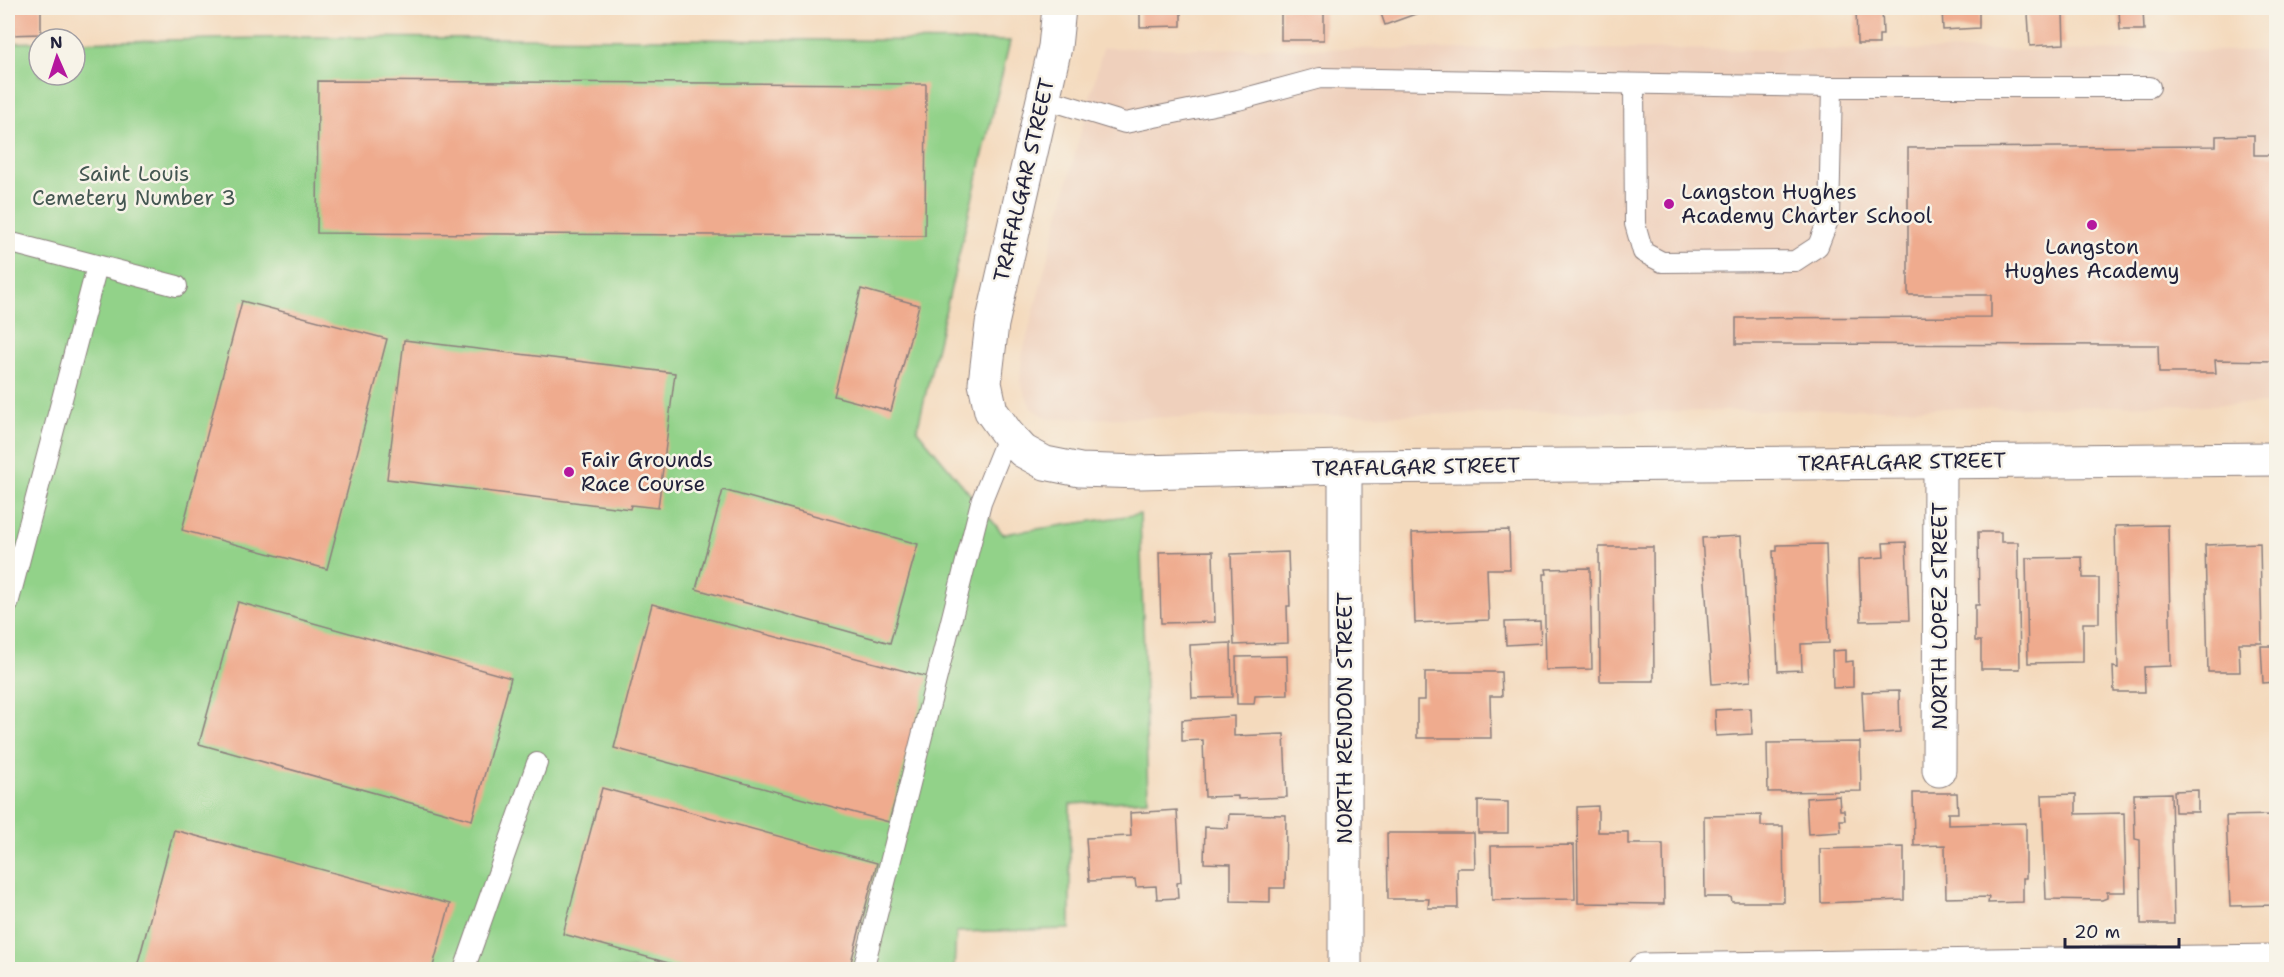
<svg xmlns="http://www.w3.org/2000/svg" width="2284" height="977" font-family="'Shantell Sans',sans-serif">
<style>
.built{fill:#efd0bc}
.green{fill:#92d289;stroke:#5a7a62;stroke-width:1.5}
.building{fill:#efab8e}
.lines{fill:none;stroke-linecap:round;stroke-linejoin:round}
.service-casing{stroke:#8b7e7c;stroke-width:22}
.minor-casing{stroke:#8b7e7c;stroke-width:35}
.service{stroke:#fff;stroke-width:20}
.minor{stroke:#fff;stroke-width:33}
.poi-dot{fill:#b5179e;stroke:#f7f3e8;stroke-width:2}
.labels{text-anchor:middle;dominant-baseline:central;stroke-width:5;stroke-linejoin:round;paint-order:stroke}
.park-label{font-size:21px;fill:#445752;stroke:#f7f3e8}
.street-label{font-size:21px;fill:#22223b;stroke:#f7f3e8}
.poi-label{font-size:21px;fill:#22223b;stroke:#f7f3e8;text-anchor:start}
</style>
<rect width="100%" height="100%" fill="#f7f3e8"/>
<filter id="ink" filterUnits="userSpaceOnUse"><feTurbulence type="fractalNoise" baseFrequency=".0167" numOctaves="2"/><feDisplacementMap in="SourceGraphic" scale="12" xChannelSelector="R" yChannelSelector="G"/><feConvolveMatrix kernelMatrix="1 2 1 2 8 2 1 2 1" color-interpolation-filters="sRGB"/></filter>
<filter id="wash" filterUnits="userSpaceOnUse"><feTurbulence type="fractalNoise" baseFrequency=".008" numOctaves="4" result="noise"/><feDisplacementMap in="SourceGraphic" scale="24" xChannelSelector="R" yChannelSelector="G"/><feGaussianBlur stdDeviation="1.35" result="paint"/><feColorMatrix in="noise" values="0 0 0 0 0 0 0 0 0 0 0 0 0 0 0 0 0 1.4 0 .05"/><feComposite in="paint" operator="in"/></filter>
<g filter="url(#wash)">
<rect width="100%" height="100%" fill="#f4dabd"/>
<path class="built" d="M1103,48L2276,51V404L1049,419L1031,408L1020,381L1022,356Z"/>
<path class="green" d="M302,37L1010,41L917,430L1003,534L1140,514L1148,800L1070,804V929L956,932L954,970L8,969V43L39,42V75H75V42Z"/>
<g id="blocks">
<g class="building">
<path d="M8,8H41V34L8,35Z"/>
<path d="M1140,8H1181V26L1140,27Z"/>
<rect x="1281" y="8" width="43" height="32"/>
<path d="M1379,8H1432L1385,25Z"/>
<path d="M1856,8H1882L1883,35H1879V44H1857Z"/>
<path d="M1942,8H1979V28L1943,30Z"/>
<path d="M2119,8H2143L2144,30H2120Z"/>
<path d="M2063,13L2064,44L2030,46L2028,14Z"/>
<path d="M318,81L926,84L925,236L317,233Z"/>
<path d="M2254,135V155H2276V361L2215,360L2216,373H2159L2158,345L1736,344V318L1991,317V295H1908V148L2216,146V136Z"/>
<path d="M861,289L919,305L891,411L834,396Z"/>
<path d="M242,301L387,339L327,569L182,530Z"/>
<path d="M404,340L675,373L658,508L631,505L630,509L387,479Z"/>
<path d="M723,490L918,544L890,643L696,589Z"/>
<path d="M2168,525L2171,666L2144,667L2145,692H2114L2113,667L2118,668L2115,526Z"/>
<path d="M1509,530L1510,569H1487L1489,620L1415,623L1412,533Z"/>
<path d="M1978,532H2001V542H2018L2020,669H1981V641H1975V605H1979Z"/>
<path d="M1741,536L1751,681L1712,684L1702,538Z"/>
<path d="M1906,542L1909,620L1861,621L1859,559L1884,557L1883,543Z"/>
<path d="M2260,543L2262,643H2239L2240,672H2208L2205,545Z"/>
<path d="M1826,544L1829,643L1801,644L1802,670L1778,671L1773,551H1777V545Z"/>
<path d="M1599,547H1653L1654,681H1600Z"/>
<path d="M1213,551L1215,622L1161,623L1159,552Z"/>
<path d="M1288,552L1290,606H1287L1288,643L1234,645L1231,554Z"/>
<path d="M2082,557L2083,578H2099V623H2083V662L2028,663L2026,558Z"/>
<path d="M1590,568L1592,669L1546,670L1544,574H1547L1546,569Z"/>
<path d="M238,602L511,678L472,820L199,744Z"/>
<path d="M652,604L928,677L889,822L614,748Z"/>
<path d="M1540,621L1541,643L1506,645L1505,622Z"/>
<path d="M1231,643L1232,697L1192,698L1190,645Z"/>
<path d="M2261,646H2276V682L2263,683Z"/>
<path d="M1845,650V662L1853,661V687L1833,688L1832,651Z"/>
<path d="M1287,656L1288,695L1255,696L1254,704H1237L1236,657Z"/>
<path d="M1425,672H1501L1502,696H1490L1491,738H1417V700H1425Z"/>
<path d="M1899,691L1900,732L1864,734L1862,692Z"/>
<path d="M1751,708L1752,734L1716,736L1715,710Z"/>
<path d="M1234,716V736L1284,734L1287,797L1238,799V796L1205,797L1203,740L1182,741V720Z"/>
<path d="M1860,742L1861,791L1768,792L1767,743Z"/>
<path d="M602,788L877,863L849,970H694L563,934Z"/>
<path d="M2198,790V812H2175L2174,791Z"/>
<path d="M1913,793H1957L1958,813H1948V825L2026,823V878H2023V902L1988,903L1989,897L1946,898L1945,845L1914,846Z"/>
<path d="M2171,793L2174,924H2141L2140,840L2135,839L2134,794Z"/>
<path d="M2076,794V814L2124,813L2126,892H2107V898L2102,900L2046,899L2042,795Z"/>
<path d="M1839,796L1840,810H1844L1845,820H1840L1841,832L1808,834L1806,798Z"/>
<path d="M1478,801L1508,802V833H1478Z"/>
<path d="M1598,806V832H1628V844H1663L1664,904L1578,903L1577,807Z"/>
<path d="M1177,810L1181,882L1177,883L1178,898L1157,899L1156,886L1136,887L1135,879L1089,881L1086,838L1131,836L1130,813Z"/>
<path d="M1229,814L1286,815L1285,888H1270V902L1231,901V864L1204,863L1205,827L1228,828Z"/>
<path d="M1761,815V826H1783L1784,902H1732L1731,897H1705L1704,816Z"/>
<path d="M2276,815V905L2230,906L2226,816Z"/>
<path d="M174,830L450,904L432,970H136Z"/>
<path d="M1387,833H1474L1475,868H1457L1458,908H1428L1429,899H1388Z"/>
<path d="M1574,845L1575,899L1492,900L1491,846Z"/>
<path d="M1904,847V900L1821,903L1820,849Z"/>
</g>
</g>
</g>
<g filter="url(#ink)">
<use href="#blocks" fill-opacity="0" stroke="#8b7e7c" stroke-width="1.5"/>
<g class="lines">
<g class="service-casing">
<g id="service">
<path d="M1634,84L1635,224L1643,252L1662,262L1795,261L1818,246L1829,218L1832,87"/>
<path d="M1043,98L1125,123L1238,100L1320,78L1832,87H2150"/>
<path d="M8,242L177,286"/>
<path d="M8,604L97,266"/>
<path d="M464,970L537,763"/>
<path d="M863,970L981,502L1008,435"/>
</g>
</g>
<g class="minor-casing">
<g id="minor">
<path d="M1059,8L1055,47L992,324L985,383L991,411L1008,435L1023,451L1045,463L1080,470L1140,472L1345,467L2276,459"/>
<path d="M1939,770L1940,462"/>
<path d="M1345,970V467"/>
<path d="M1644,970L2276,961"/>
</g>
</g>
<use href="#service" class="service"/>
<use href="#minor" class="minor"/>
</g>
</g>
<g class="poi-dot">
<circle cx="1669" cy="204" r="6"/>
<circle cx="2092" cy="225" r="6"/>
<circle cx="569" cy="472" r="6"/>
</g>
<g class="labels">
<g class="park-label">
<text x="134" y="174">Saint Louis<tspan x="134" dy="24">Cemetery Number 3</tspan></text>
</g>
<g class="street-label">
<text transform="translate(1024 180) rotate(-77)">TRAFALGAR STREET</text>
<text transform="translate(1902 462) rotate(-1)">TRAFALGAR STREET</text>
<text transform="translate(1416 467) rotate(-1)">TRAFALGAR STREET</text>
<text transform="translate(1940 616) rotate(-90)">NORTH LOPEZ STREET</text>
<text transform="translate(1345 718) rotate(-90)">NORTH RENDON STREET</text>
</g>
<g class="poi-label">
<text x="1681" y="192">Langston Hughes<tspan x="1681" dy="24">Academy Charter School</tspan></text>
<text x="2092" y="247" text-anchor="middle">Langston<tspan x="2092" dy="24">Hughes Academy</tspan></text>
<text x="581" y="460">Fair Grounds<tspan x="581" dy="24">Race Course</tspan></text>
</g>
</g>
<rect width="2284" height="977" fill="none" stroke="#f7f3e8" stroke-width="30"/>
<g transform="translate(57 57) rotate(357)"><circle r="28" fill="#f7f3e8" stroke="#a29fa3" stroke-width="1.5"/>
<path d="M0-4.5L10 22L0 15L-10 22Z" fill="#b5179e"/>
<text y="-9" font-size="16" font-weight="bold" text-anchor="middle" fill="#22223b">N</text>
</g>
<path d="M2065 938v9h114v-9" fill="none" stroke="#22223b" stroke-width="3"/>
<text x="2074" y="938" font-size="18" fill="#22223b" stroke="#f7f3e8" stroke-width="4.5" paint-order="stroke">20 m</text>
</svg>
